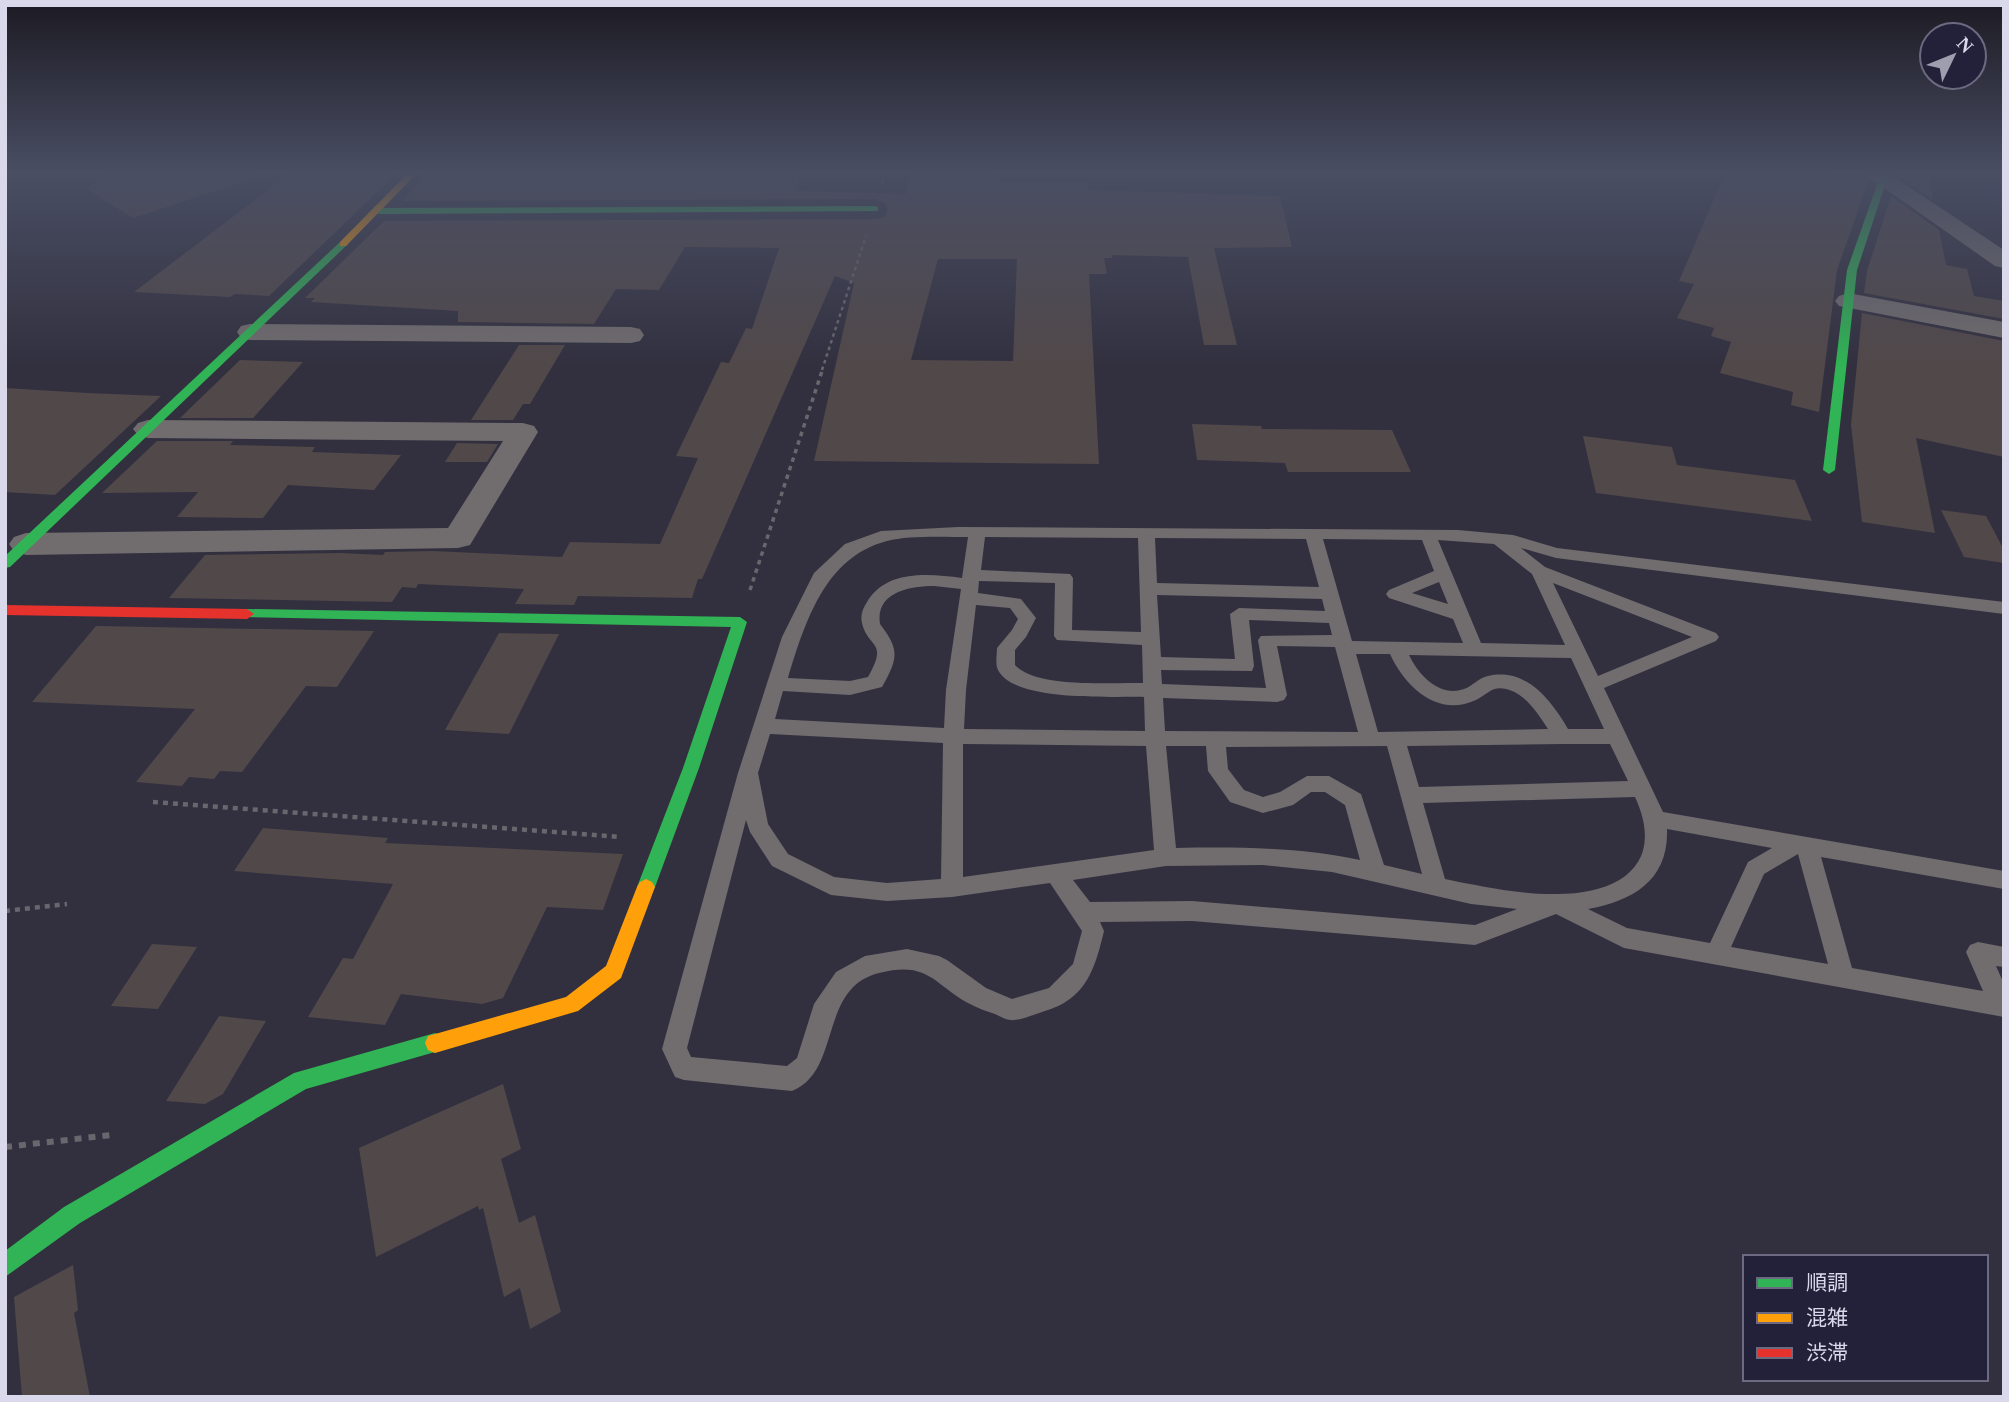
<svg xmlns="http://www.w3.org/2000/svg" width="2009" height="1402" font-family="'Times New Roman','Noto Sans JP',serif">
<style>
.built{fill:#363352}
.building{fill:#514849;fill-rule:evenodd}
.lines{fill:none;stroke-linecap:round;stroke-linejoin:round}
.path-far3{stroke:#69676d;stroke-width:2.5;stroke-dasharray:3.5 3.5;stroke-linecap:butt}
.path-far2{stroke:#69676d;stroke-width:3.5;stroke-dasharray:4.5 4.5;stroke-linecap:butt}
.path-far1{stroke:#69676d;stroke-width:4.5;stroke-dasharray:5 5;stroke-linecap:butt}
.path{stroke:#69676d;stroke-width:6;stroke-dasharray:7 7;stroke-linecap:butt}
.lane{fill:#716c6e;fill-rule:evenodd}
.street{fill:#716c6e;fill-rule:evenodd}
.fast{fill:#30b455;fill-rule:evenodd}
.slow{fill:#ff9f0a;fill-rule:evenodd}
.jam{fill:#e5322d;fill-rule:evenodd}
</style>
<rect width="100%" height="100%" fill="#32303f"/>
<path class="built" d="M1955,171H2004V211L1985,202Z"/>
<g class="building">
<path d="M114,171H254L255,178L133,218L85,188Z"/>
<path d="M293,171H399L269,296L235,294L230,297L134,292Z"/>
<path d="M429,171H650L649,173L800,175L796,191L906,194L911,171H945L997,173V182H1088L1089,190L1280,196L1292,247L1214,248L1237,345H1204L1188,257L1112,255V258H1104L1107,274H1089L1099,464L814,461L854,283L835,276L702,579H698L692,598L578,596L574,605L515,604L524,589L418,584L416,588L402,587L392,602L169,598L205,555L340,553L383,555L385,552L432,551L562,557L570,542L660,544L698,458L676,456L721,362L729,363L746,328L752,329L779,248L685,247L659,290L616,289L594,324L458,322V311L311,302L315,298H305L384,221L875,219L884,217L888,210L885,203L875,199L402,201ZM938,259H1017L1013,361L911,360Z"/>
<path d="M1726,171H1833V176H1863L1869,180L1837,270L1819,412L1791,405L1793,392L1720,373L1731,342L1711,336L1714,328L1677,318L1694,284L1679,281Z"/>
<path d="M1897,176H1929L1933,200Z"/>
<path d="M1891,196L1939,230L1946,265L1967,269L1974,296L2004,301V319L1864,293L1867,271Z"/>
<path d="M1862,313L2004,341V457L1916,438L1935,533L1862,522L1851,425Z"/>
<path d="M519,345H565L530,404H523L513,420H471Z"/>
<path d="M240,360L303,362L253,418H180Z"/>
<path d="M5,388L87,393L161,396L55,495L5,492Z"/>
<path d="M1192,424L1261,426L1262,429L1392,430L1411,472H1288L1285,463L1197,460Z"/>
<path d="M1583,436L1672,447L1677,465L1795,480L1812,521L1596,493Z"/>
<path d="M157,441H233L230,445L315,447L312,452L401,455L374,490L288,485L263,518L177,517L198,492L102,493Z"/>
<path d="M457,443L498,444L487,462H445Z"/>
<path d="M1941,510L1986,516L2004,550V563L1964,557Z"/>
<path d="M96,626L374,631L337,687L306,686L242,772L220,771L214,779L189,777L182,786L136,782L195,709L32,702Z"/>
<path d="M499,633L559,634L509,734L445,730Z"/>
<path d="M263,828L388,838L385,843L623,854L603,910L547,907L503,998L482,1004L401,994L385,1025L308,1017L343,958L353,959L393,884L234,871Z"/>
<path d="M152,944L197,947L158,1009L111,1006Z"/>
<path d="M219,1016L266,1021L223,1094L205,1104L166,1101Z"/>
<path d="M503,1084L521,1149L501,1159L519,1223L535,1215L561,1312L530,1329L520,1288L504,1297L483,1208L479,1210L478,1206L376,1257L359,1148Z"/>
<path d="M73,1265L78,1310L74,1313L90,1397H22L14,1297Z"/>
</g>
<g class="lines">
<g class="path-far3">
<path d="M882,184L885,171"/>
<path d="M822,370L866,236"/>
</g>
<path class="path-far2" d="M750,590L823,368"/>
<g class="path-far1">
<path d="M153,802L621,837"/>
<path d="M5,911L67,904"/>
</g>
<path class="path" d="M5,1147L111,1135"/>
<path class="lane" d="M958,527L1458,530L1513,535L1557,548L2004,602V614L1556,558L1521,548L1545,567L1716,633L1719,637L1716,641L1604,688L1663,812L2004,871V889L1821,857L1852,968L1983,991L1966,952L1970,945L1978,942L2004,947V967L1996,966L2004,984V1017L1624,948L1556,914L1475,945L1192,921L1100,922L1104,931C1095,969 1086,999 1045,1011C1035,1014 1025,1019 1014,1020C1008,1021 1001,1017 995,1014C986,1011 977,1008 970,1004C934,985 929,960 879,973C818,988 842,1071 792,1091L684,1080L675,1077L662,1049L738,773L782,637L814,573L845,544L881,531ZM968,537L962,578C929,574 887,569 867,602C863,608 860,615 862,623C868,649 889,640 868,677L850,681L788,678C805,622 825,557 887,541C909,535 945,537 968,537ZM985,537L1138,538L1141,632L1072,630L1073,578L1070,574L981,570ZM1155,538L1306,539L1319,587L1157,583ZM1323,539L1422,540L1434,571L1389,590L1386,594L1389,598L1453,619L1463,643L1352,641ZM1438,540L1494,544L1532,574L1565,645L1481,643ZM979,581L1055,583L1054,636L1057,640L1142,645L1143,683C1111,682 1037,689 1015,665V650L1026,637L1036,618L1021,599L978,593ZM1439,582L1448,604L1412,593ZM1553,583L1692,637L1598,676ZM934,586L961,589L946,690L944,728L775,719L783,691L850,695L882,687C898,658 900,650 880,624C875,592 910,586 934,586ZM1157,595L1322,599L1325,611L1239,608L1230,614L1235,659L1161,657ZM976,605L1010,608L1018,619L1012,630L997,648C997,655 995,664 998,670C1014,702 1110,696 1144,697L1145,731L964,729L966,690ZM1249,620L1329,623L1332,635L1261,636L1258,640L1266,688L1162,684L1161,670L1252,671L1254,666ZM1277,646L1335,647L1358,732L1165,731L1163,698L1277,702L1284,700L1287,695ZM1356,654H1390C1405,687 1438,718 1476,700C1488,694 1492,686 1506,689C1525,693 1538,714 1548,729L1378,732ZM1409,655L1571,658L1604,729H1568C1551,700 1526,667 1488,676C1478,678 1473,686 1464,689C1439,698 1418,674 1409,655ZM770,734L943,743L941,879L887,883L834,877L788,854L768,824L758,773ZM963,744L1146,746L1154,850L963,877ZM1562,744H1610L1628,781L1419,787L1407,746ZM1166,746H1206L1208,771L1230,802L1263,813L1293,805L1311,792H1325L1345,805L1360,860C1299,847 1238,847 1176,848ZM1387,746L1422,874L1384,865L1361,794L1329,776H1307L1280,792L1263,797L1244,790L1228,769L1226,747ZM1635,797C1666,864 1620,894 1557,894C1522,895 1479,886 1445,879L1423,803ZM746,820L750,832L772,866L831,895L887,901L952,897L1050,883L1082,931L1073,964L1049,988L1012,999L986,988L947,960L939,956L907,949L865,956L836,972L814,1004L797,1058L787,1066L691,1057L687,1048ZM1667,829L1772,848L1748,862L1710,943L1627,928L1588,909C1633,901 1669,880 1667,829ZM1798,854L1828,964L1731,947L1764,874ZM1263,865L1332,872L1471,904L1517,909L1475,925L1192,901L1090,902L1073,880L1166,866Z"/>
<g class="street">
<path d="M1860,171H1885L2004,250V268L1995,266Z"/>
<path d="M1848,293L2004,322V338L1839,306L1835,301L1839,296Z"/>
<path d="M250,324L631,327L640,329L644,335L640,341L631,343L250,340L241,338L237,332L241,326Z"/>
<path d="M148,420L523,423L534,426L538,432L470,545L458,548L26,555L14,551L9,544L14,537L26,533L448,528L503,441L148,438L138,435L133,429L138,423Z"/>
</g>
<g class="fast">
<path d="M1883,176L1887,179L1857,270L1835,470L1829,474L1823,470L1847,270L1879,179Z"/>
<path d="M875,206L878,207V211L377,214L372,211L377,208Z"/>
<path d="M340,242L348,244L10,567L5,568V556Z"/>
<path d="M247,609L740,617L747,622L699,768L655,887L652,892L646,895L640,892L637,887L683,768L731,627L242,617L240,614L242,611Z"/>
<path d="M435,1033L442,1036L445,1043L442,1050L306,1089L80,1223L5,1277V1251L64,1207L294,1073Z"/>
</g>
<g class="slow">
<path d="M410,171H419L346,246H340V242Z"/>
<path d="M646,879L652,882L655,887L621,978L578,1011L435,1053L428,1050L425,1043L428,1036L566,997L606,966L637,887L640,882Z"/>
</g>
<path class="jam" d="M5,605L247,609L254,614L247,619L5,615Z"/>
</g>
<linearGradient id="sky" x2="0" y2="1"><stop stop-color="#1c1a23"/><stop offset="0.47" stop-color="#494e63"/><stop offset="1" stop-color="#494e63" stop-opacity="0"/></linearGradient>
<rect width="2009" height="367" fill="url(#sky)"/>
<rect width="2009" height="1402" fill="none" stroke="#dad9eb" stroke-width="14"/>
<rect x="1743" y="1255" width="245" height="126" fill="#23203a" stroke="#6c6a81" stroke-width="2"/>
<rect x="1757" y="1278" width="35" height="10" fill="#30b455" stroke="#6c6a81" stroke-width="2"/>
<text x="1806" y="1290" font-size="21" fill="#dad9eb">順調</text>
<rect x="1757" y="1313" width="35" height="10" fill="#ff9f0a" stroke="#6c6a81" stroke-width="2"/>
<text x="1806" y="1325" font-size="21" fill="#dad9eb">混雑</text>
<rect x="1757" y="1348" width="35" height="10" fill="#e5322d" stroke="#6c6a81" stroke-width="2"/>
<text x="1806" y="1360" font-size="21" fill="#dad9eb">渋滞</text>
<g transform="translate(1953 56) rotate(47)"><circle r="33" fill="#23203a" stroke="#6c6a81" stroke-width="2"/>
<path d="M0-5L12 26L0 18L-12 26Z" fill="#9f9eaf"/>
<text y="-10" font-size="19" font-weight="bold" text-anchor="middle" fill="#dad9eb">N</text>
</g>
</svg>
